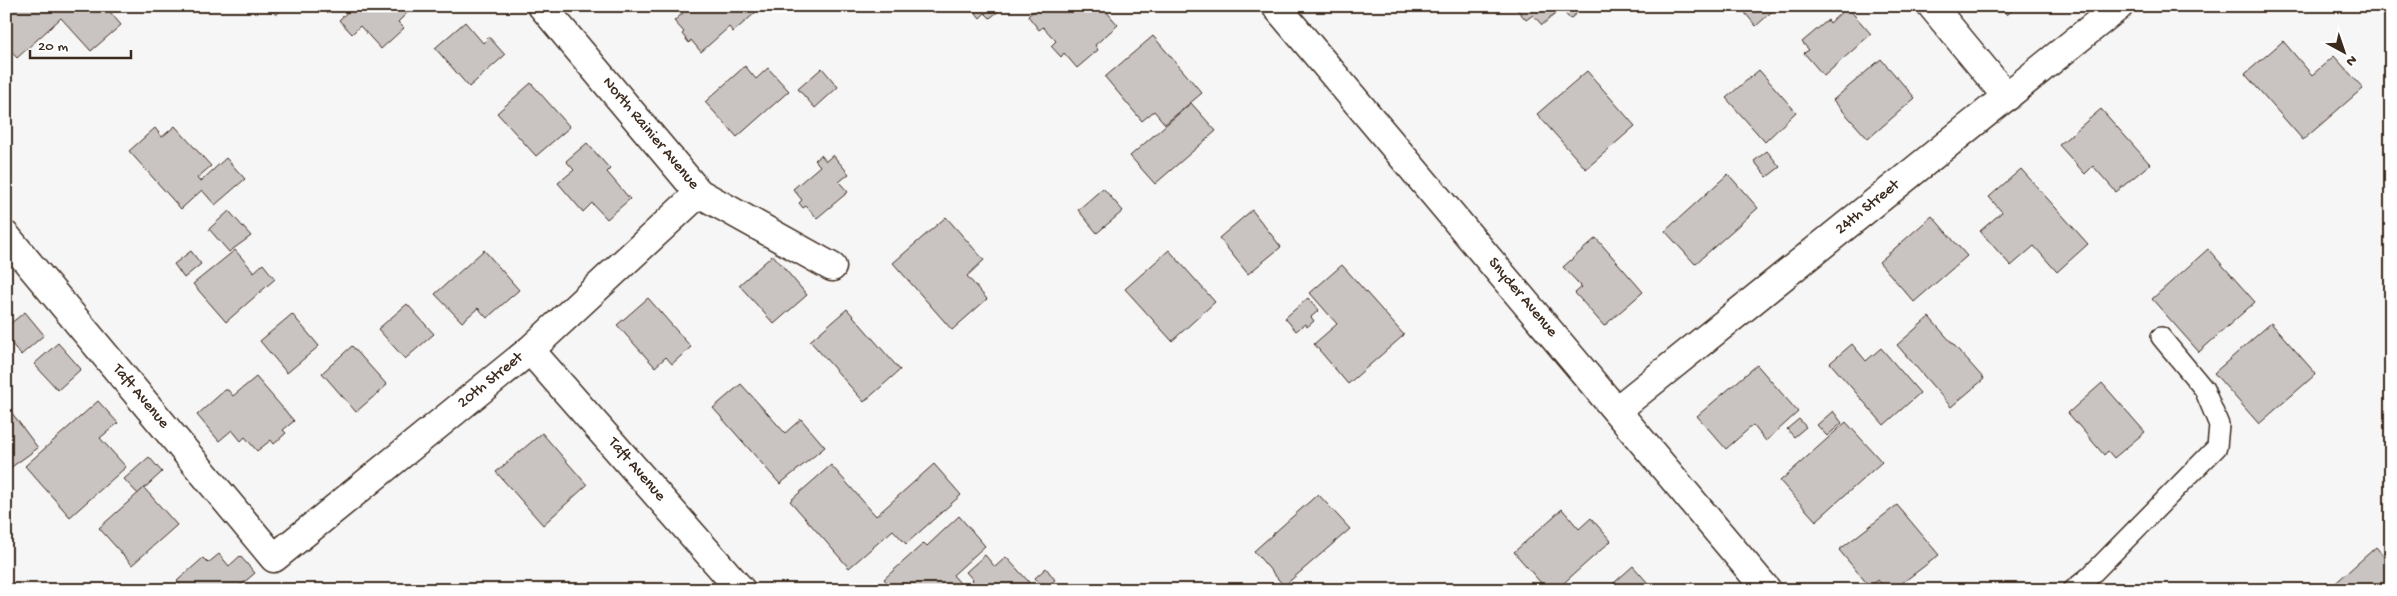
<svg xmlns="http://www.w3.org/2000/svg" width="2397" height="596" font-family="'Gochi Hand',sans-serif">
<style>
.building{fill:#c9c3c1;stroke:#3b2a1e}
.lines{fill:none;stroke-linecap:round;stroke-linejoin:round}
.service-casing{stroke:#3b2a1e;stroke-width:22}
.minor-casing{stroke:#3b2a1e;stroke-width:31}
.service{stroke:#fff;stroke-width:19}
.minor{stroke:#fff;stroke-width:28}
.labels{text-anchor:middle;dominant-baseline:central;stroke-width:4.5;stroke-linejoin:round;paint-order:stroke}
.street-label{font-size:16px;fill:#3b2a1e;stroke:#fff}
</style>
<rect width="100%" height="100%" fill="#f7f6f6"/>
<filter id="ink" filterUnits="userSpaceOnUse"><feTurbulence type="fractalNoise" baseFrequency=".02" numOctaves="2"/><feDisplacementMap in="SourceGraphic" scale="10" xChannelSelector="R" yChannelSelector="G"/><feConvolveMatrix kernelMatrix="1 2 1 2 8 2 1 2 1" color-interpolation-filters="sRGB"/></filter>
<g filter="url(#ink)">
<g class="building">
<path d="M6,6H48L52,11L57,6H105L121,25L91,51L61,18L17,58L6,46Z"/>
<path d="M268,6H286L276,15Z"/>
<path d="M354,6H414L398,22L404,28L381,49L360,26L352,34L339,20Z"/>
<path d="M677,6H748L755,13L733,32L729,27L701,52L691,40L689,43L682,34L684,32L674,21L683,13Z"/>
<path d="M970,6H1005L990,18L985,13L980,18Z"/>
<path d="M1039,6H1058L1061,9L1065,6H1109L1105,10L1118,25L1095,45L1098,50L1077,68L1064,53L1061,57L1051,46L1056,41L1043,27L1039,30L1028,16Z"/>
<path d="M1514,6H1585L1570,19L1561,9L1542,25L1533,15L1526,20Z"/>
<path d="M1739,6H1778L1756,26Z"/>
<path d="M2000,6H2017L2007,15Z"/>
<path d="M1847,7L1871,34L1824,76L1804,53L1809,50L1802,42L1828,20L1830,23Z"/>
<path d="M465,22L483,43L489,37L505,55L469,87L435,48Z"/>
<path d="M1153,36L1202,93L1165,124L1154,111L1142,121L1105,77Z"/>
<path d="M2283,41L2312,75L2334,56L2363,88L2303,140L2245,74Z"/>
<path d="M1881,59L1915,98L1868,139L1833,100Z"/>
<path d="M745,66L756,79L768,68L789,91L737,137L705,102Z"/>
<path d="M822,68L838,87L815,108L798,89Z"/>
<path d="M1759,70L1796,112L1765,142L1726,98Z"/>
<path d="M1587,71L1635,126L1586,169L1537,114Z"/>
<path d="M531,83L570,127L536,156L497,113Z"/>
<path d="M1191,103L1216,131L1155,184L1130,156Z"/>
<path d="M2101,109L2150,164L2116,192L2093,166L2085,174L2059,145Z"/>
<path d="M175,126L211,166L197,178L200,182L226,158L245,179L215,205L202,190L181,209L129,151L155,128L162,137Z"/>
<path d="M587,143L610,169L607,172L630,199L607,219L592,203L583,212L558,183L574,170L566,161Z"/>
<path d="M1767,151L1780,167L1767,177L1754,161Z"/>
<path d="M821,155L826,161L833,155L849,174L839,182L848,192L817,218L806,206L803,208L799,203L802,200L793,189L820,166L815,160Z"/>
<path d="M2021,169L2088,244L2057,272L2034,246L2011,266L1980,231L2002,212L1989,197Z"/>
<path d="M1728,174L1758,208L1695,264L1665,231Z"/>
<path d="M1103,188L1123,211L1097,233L1078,210Z"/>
<path d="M1252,210L1281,247L1248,274L1219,238Z"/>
<path d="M229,211L251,236L229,252L209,229Z"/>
<path d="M1932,216L1967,256L1914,302L1879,262Z"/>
<path d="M946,217L984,260L967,276L987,299L952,330L893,263Z"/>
<path d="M1596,238L1643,292L1604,326L1575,293L1582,287L1563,267Z"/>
<path d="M2208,249L2255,302L2199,352L2152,299Z"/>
<path d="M235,250L254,272L263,264L275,279L226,322L193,284Z"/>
<path d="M484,250L519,290L487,318L478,308L462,322L435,294Z"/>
<path d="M1169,250L1215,302L1172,341L1125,289Z"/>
<path d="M191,251L201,264L184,278L174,264Z"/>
<path d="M773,255L807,295L774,324L739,285Z"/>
<path d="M1342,265L1404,335L1348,384L1314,344L1337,324L1310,293Z"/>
<path d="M648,298L691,347L672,364L666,357L655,367L617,325Z"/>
<path d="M1308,298L1319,310L1311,317L1314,321L1307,327L1305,324L1296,331L1285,318Z"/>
<path d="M407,304L434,334L405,359L378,329Z"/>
<path d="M847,309L900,370L864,402L810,341Z"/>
<path d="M25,312L44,335L21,355L6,337V327Z"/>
<path d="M292,314L319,346L287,373L260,341Z"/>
<path d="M1929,317L1984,379L1951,407L1897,345Z"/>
<path d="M2271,323L2316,374L2259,424L2214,373Z"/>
<path d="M58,343L81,369L58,390L34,364Z"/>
<path d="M1852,344L1866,361L1881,348L1920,393L1884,425L1830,363Z"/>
<path d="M352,346L387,385L356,412L322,373Z"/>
<path d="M1757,365L1798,412L1766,441L1753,425L1726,449L1697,416Z"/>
<path d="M256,377L294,421L283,430L286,433L274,444L271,440L257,451L245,437L241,441L232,430L219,441L197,415L225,390H228L233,396Z"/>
<path d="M2102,383L2145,432L2114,458L2108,451L2104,455L2068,413Z"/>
<path d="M741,384L785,433L801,419L825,447L780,484L713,408Z"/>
<path d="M98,401L118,423L100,438L126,467L70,517L25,466Z"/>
<path d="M6,405L38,448L6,471Z"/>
<path d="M1833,411L1842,423L1827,436L1817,425Z"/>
<path d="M1799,419L1806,427L1794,437L1787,429Z"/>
<path d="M1846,422L1882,462L1816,521L1780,481Z"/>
<path d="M542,433L587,485L543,525L496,472Z"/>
<path d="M149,457L162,472L138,494L124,479Z"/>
<path d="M934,464L961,495L906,544L893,530L849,568L790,501L831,465L876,516Z"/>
<path d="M144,488L177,525L132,565L99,528Z"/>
<path d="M1318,494L1350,529L1284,586L1254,551Z"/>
<path d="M1897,505L1939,555L1893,590H1886L1878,580L1870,587L1839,550Z"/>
<path d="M1562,509L1579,529L1591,518L1611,541L1556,590H1547L1514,552Z"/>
<path d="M959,516L985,546L953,575L966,590H893L884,579L924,543L927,546Z"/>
<path d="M2376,547L2391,564V590H2333L2331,587Z"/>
<path d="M219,554L229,566L240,556L255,573L235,590H184L177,581L203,558L208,563Z"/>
<path d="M985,555L995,567L1006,557L1029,582L1020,590H975L970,584L973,580L966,572Z"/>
<path d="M1633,566L1654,590H1606Z"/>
<path d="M1046,568L1055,580L1044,589L1035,578Z"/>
</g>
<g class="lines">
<g class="service-casing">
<path id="service" d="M2073,590L2090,576L2217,447L2219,425L2204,389L2161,337"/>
</g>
<g class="minor-casing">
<g id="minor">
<path d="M542,6L699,193L832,267"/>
<path d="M1276,6L1767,590"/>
<path d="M1932,6L2007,97"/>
<path d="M6,236L274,558L530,350L699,193"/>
<path d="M530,350L741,590"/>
<path d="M1617,410L2119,6"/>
</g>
</g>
<use href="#service" class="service"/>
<use href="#minor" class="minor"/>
</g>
</g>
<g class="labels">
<g class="street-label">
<text transform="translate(650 134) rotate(50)">North Rainier Avenue</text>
<text transform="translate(1868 208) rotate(-39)">24th Street</text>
<text transform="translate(1522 298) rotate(50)">Snyder Avenue</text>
<text transform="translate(491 381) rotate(-39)">20th Street</text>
<text transform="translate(140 397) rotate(50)">Taft Avenue</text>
<text transform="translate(636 470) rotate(49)">Taft Avenue</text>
</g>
</g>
<rect width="2397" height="596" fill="none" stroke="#fff" stroke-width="25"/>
<rect x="12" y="12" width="2372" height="571" fill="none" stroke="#3b2a1e" stroke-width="2" filter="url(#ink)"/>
<g transform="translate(2344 52) rotate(140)" stroke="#ffffff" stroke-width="4" paint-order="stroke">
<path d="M0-4L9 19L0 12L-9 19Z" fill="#3b2a1e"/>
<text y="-8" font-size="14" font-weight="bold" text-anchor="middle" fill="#3b2a1e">N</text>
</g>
<path d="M30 50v8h101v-8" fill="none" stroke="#3b2a1e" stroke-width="2.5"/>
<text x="38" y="50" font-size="15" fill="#3b2a1e" stroke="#ffffff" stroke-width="4" paint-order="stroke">20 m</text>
</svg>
